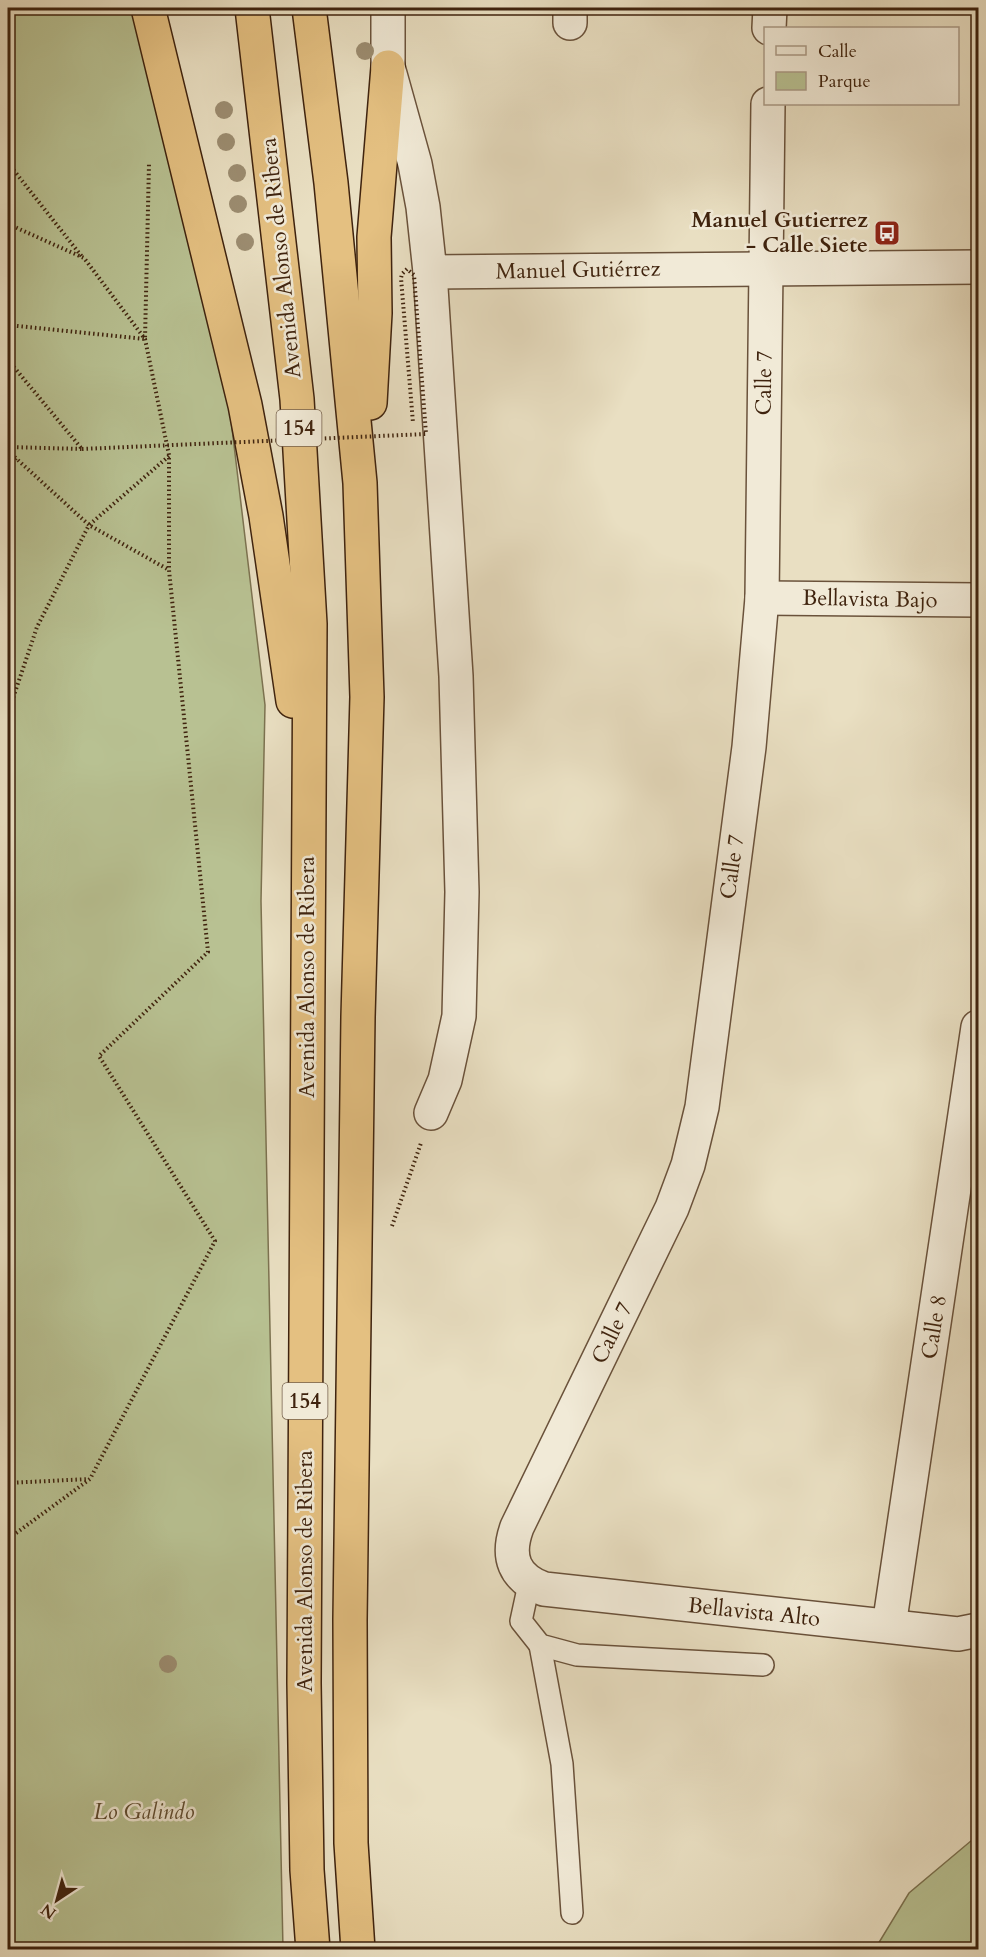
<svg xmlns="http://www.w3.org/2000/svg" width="986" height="1957" font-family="Cardo,serif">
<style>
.green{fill:#b8c192;stroke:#7c7250;stroke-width:1.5}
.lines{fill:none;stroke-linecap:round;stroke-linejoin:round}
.service-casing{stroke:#6a523b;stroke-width:24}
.minor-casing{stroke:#6a523b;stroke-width:36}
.tertiary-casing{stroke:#6a523b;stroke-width:36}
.trunk-casing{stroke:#3f230e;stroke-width:36}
.path{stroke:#3f230e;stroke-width:4;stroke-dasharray:1.5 3;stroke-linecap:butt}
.service{stroke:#f1ead7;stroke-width:21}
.minor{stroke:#f1ead7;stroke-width:33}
.tertiary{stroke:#f1ead7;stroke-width:33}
.trunk{stroke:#e4c081;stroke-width:33}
.path-bridge{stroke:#3f230e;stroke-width:4;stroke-dasharray:1.5 3;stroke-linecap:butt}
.tree{fill:#9c8d71}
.labels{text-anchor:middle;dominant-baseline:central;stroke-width:5;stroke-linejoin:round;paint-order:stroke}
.shield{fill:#f1ead7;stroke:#745f4a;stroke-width:1.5}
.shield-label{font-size:21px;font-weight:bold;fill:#3f230e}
.poi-label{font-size:22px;font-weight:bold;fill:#3f230e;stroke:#f1ead7;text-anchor:end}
.street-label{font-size:22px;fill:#3f230e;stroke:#f1ead7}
.park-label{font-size:22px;font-style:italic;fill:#5d4a2f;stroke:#f1ead7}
</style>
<rect width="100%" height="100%" fill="#e9dfc2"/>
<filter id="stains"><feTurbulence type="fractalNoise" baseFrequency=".00333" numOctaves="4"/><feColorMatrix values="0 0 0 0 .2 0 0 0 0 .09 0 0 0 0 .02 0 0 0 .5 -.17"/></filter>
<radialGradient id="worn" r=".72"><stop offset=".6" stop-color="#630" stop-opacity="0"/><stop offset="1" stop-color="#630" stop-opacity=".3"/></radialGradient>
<g class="green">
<path d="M8,8H139L226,378L265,705L261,901L283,1949L8,1950Z"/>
<path d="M978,1835V1949H875L909,1893Z"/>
</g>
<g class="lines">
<g class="service-casing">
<g id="service">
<path d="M529,1584L521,1621L540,1645L577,1655L763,1665"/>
<path d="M540,1645L562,1764L572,1913"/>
</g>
</g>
<g class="minor-casing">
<g id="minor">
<path d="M570,8V23"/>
<path d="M769,28L770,8"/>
<path d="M768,104L762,598L749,747L702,1107L688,1165L672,1208L517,1527C506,1557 514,1578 544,1589L958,1634L978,1630"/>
<path d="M430,272L456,676L462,892L459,1016L445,1080L431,1113"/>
<path d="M762,598L978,600"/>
<path d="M889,1626L978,1027"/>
</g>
</g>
<g class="tertiary-casing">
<path id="tertiary" d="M388,8V67L415,164L423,207L430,272L978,267"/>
</g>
<g class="trunk-casing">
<g id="trunk">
<path d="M148,8L245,405L266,516L293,701"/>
<path d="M252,8L297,399L310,624L304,1683L307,1870L313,1950"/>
<path d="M309,8L331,183L360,483L367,697L358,1017L350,1620L351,1843L358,1950"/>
<path d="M370,403L375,313L374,237L388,67"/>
</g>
</g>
<g class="path">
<path d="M8,163L83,258"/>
<path d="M8,224L84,258L145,339L169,455V570L208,952L99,1056L215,1241L90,1479L8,1539"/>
<path d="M8,325L145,339L149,164"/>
<path d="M8,360L82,449"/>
<path d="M8,447L82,449"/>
<path d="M8,451L89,525L37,627L8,713"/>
<path d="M169,456L89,525L169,570"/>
<path d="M8,471L16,458"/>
<path d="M392,1226L421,1143"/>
<path d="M8,1483L89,1479"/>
</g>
<use href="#service" class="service"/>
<use href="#minor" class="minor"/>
<use href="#tertiary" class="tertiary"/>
<use href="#trunk" class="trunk"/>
<path class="path-bridge" d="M82,449L426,434L414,275L407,269L402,274L401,278L413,423"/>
</g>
<g class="tree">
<circle cx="365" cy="51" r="9"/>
<circle cx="224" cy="110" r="9"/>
<circle cx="226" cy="142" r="9"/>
<circle cx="237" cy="173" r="9"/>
<circle cx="238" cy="204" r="9"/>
<circle cx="245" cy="242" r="9"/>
<circle cx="168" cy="1664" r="9"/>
</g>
<defs>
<g id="bus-square" transform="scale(1.35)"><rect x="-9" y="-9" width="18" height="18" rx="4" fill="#8f2418" stroke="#f1ead7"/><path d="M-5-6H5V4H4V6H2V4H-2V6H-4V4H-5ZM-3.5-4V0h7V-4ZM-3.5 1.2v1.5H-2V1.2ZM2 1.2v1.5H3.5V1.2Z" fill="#fff"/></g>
</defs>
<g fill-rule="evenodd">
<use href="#bus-square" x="887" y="233"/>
</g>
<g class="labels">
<g class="shield">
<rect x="276.5" y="410" width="45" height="36" rx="4.5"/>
<rect x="282.5" y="1383" width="45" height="36" rx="4.5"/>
</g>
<g class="shield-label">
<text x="299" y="428">154</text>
<text x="305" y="1401">154</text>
</g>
<g class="poi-label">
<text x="868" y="220">Manuel Gutierrez<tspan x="868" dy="25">- Calle Siete</tspan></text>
</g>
<g class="street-label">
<text transform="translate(281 258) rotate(-96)">Avenida Alonso de Ribera</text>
<text transform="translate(578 270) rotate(-1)">Manuel Gutiérrez</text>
<text transform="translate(764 383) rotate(-89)">Calle 7</text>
<text transform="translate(870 599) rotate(1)">Bellavista Bajo</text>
<text transform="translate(732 867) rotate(-82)">Calle 7</text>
<text transform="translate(307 977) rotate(-90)">Avenida Alonso de Ribera</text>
<text transform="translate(934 1327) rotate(-81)">Calle 8</text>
<text transform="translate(612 1333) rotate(-64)">Calle 7</text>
<text transform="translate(305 1571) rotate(-90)">Avenida Alonso de Ribera</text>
<text transform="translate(754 1612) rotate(6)">Bellavista Alto</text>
</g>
<g class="park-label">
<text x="144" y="1812">Lo Galindo</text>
</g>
</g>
<rect width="986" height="1957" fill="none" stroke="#e9dfc2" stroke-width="30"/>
<rect x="9" y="9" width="968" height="1939" fill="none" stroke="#3f230e" stroke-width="3"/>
<rect x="15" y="15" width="956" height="1927" fill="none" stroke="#3f230e" stroke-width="1.5"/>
<rect x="764" y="27" width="195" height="78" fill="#f1ead7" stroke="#aa9a87" stroke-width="1.5"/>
<rect x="776" y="46" width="30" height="9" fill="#f1ead7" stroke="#aa9a87" stroke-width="1.5"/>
<text x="818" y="57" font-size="18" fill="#3f230e">Calle</text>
<rect x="776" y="72" width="30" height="18" fill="#b8c192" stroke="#aa9a87" stroke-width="1.5"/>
<text x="818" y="87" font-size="18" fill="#3f230e">Parque</text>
<g transform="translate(57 1900) rotate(216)" stroke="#f1ead7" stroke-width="4.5" paint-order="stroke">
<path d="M0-4.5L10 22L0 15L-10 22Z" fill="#3f230e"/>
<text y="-9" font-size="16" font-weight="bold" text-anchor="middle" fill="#3f230e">N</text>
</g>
<rect width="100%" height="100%" filter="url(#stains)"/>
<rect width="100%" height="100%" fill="url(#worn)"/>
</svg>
